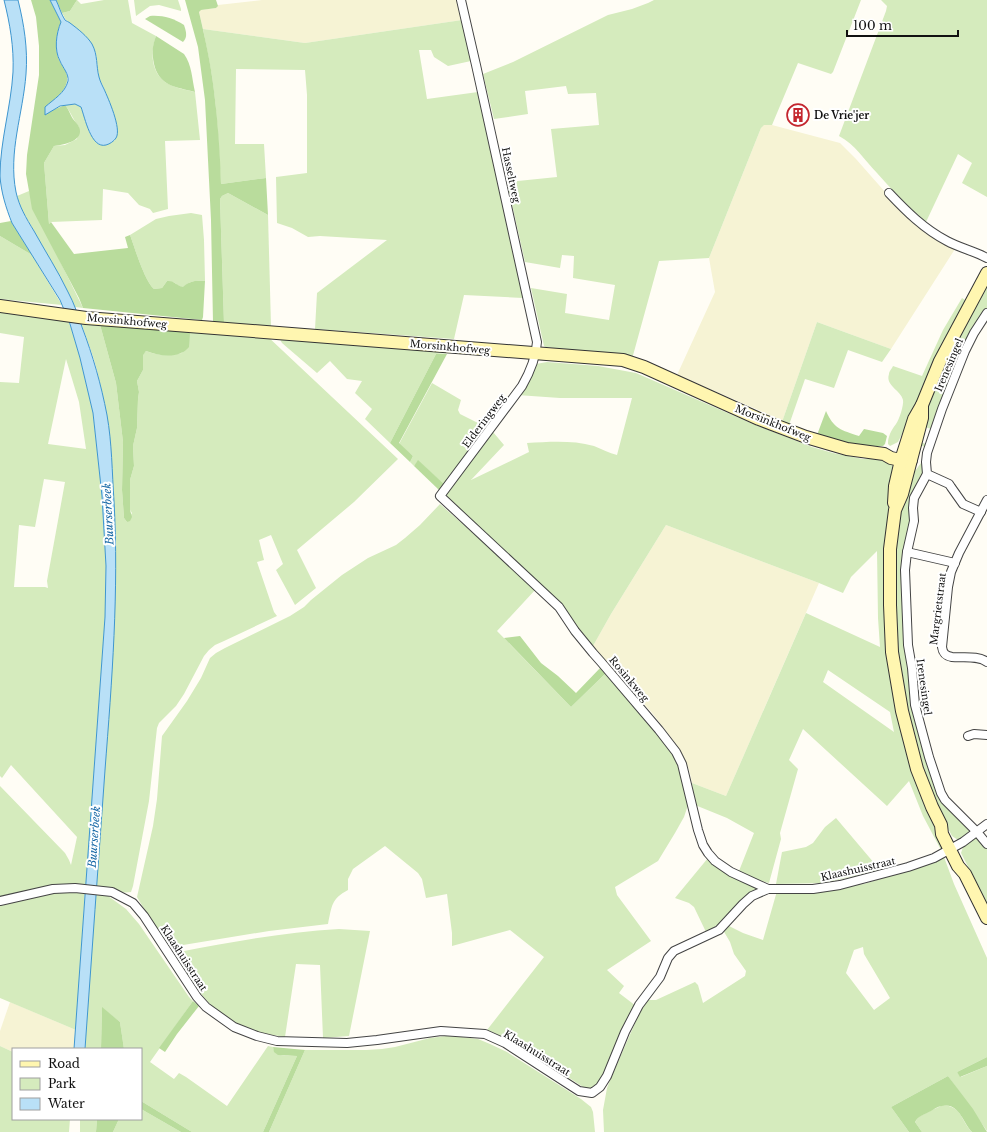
<svg xmlns="http://www.w3.org/2000/svg" width="987" height="1132" font-family="'Libre Baskerville',serif">
<style>
.farmland{fill:#f6f3d4}
.green{fill:#d5ebbd;fill-rule:evenodd}
.forest{fill:#b9dc9c}
.water{fill:#b9e0f7;stroke:#3f96cf}
.lines{fill:none;stroke-linecap:round;stroke-linejoin:round}
.street-casing{stroke:#444;stroke-width:10}
.secondary-casing{stroke:#333;stroke-width:14}
.street{stroke:#fff;stroke-width:8}
.secondary{stroke:#fff6b0;stroke-width:12}
.labels{text-anchor:middle;dominant-baseline:central;stroke-width:4;stroke-linejoin:round;paint-order:stroke}
.poi-label{font-size:10px;font-weight:bold;fill:#111;stroke:#fff;text-anchor:start}
.street-label{font-size:10px;fill:#111;stroke:#fff}
.water-label{font-size:11px;font-style:italic;fill:#1768a6;stroke:#fff}
</style>
<rect width="100%" height="100%" fill="#fffdf5"/>
<g class="farmland">
<path d="M262,0H457L462,20L305,43L203,29L199,12L200,10L216,8L218,5Z"/>
<path d="M763,125H772L840,143L856,159L893,201L955,249L891,349L817,322L782,422L772,416L677,375L715,292L709,258L761,128Z"/>
<path d="M666,525L819,583L726,796L692,783L689,769L676,744L653,714L593,646L611,614Z"/>
<path d="M10,1002L76,1030L74,1049H13V1052L0,1046V1031Z"/>
</g>
<g class="green">
<path d="M77,0L81,4L104,0H128L132,23L156,36C149,56 152,78 173,86C180,89 188,90 195,92L200,140L165,141L168,209L153,213L150,209L139,205L128,193L103,189L102,220L51,222L49,224L44,163L54,146L65,145L77,139L79,127C73,120 71,112 65,105L75,104L81,107L90,134L101,145H107L115,140L104,88L99,78L96,54L93,46L80,31L66,20L62,13L70,11Z"/>
<path d="M134,0H178L181,9V11L159,5L150,6L136,16Z"/>
<path d="M654,0H861L833,72L831,74L798,63L772,125H764L761,128L709,258L659,261L632,359L588,352L545,347L544,346L531,288L567,294L565,313L609,320L615,285L573,278L574,256L562,255L560,268L525,262L507,182L557,177L551,129L599,125L596,93L568,94L566,86L525,91L528,114L494,119L483,74L513,62L608,15L632,9L648,3Z"/>
<path d="M881,0H987V197L962,183L972,163L958,154L926,222C908,207 892,190 877,173C865,161 855,144 839,136L886,11L887,6Z"/>
<path d="M462,20L471,61L448,66L434,57L431,50H419L427,99L478,92L523,298L464,295L454,339L315,329L317,293L387,240L320,236L308,237L292,228L277,223L276,177L307,173V95L305,70L236,69L235,144H264L266,178L221,184C219,153 218,123 214,92C212,71 207,50 203,29L305,43Z"/>
<path d="M29,191L59,259L83,308L75,307L63,282L21,208L17,196Z"/>
<path d="M228,193L268,215L271,326L224,323L220,199L222,196Z"/>
<path d="M191,213L202,215L204,240L205,281C197,280 188,281 183,288L177,285L175,283L167,281L162,288L154,289C144,280 135,248 130,235L156,219L169,216Z"/>
<path d="M0,236L32,255L62,305L0,299Z"/>
<path d="M987,287V309L972,331L948,384L931,429L925,427L920,442L926,444L925,447L917,444L925,410L942,368L980,298Z"/>
<path d="M962,298L968,302L898,442L890,446L888,444C888,442 888,439 889,437C890,432 893,428 896,424C899,420 904,405 903,400C901,390 885,386 889,374C889,371 892,369 893,366L922,376L943,330Z"/>
<path d="M0,310L67,318L70,324L80,358L93,413L102,496L106,566L105,617L86,884C56,883 28,891 0,897V786L65,853L69,860L71,865L77,837L11,765L2,778L0,776V382L19,383L24,337L0,333ZM66,359L79,402L86,449L48,444ZM44,479L65,482L47,581L48,588L45,587H14L19,525L35,527Z"/>
<path d="M80,320L99,321L116,383L123,442L122,490L124,518L127,522L132,513L130,510V480L134,466L133,446L137,428L138,399L139,392L137,381L143,370L142,355L146,351C158,356 169,356 182,353L190,333L189,332L266,335L398,459L354,502L297,550L316,588L295,605L276,570L283,564L271,535L259,540L264,560L257,562L274,612L277,616L224,641L215,645L209,650L204,656L184,694L176,706L159,723L157,728L149,801L133,886L131,892C119,894 108,888 96,886L105,770L112,468C110,438 106,409 99,379C95,359 87,340 80,320Z"/>
<path d="M817,322L891,349L882,362L848,350L834,388L805,379L789,425L782,422Z"/>
<path d="M278,336L470,352L436,354L390,443L365,419L372,409L355,393L362,381L347,379L330,361L317,373L282,343Z"/>
<path d="M547,362L598,366L636,373L753,424L812,447L833,453L863,459L883,458L889,460L893,466L894,474L888,514L886,550L887,652L944,843L941,850L923,816L909,781L887,806L803,729L789,760L798,769L780,833L781,839L769,883L751,878L739,871L754,833L727,818L695,805L692,783L726,796L806,613L880,647L878,618L877,551L851,577L843,593L819,583L666,525L611,614L593,646L579,630L561,604L448,498L446,494L493,432L504,445L471,480L529,452L527,443C549,442 572,440 594,446C602,449 609,453 617,455L632,398H560L517,395L536,364ZM828,670L890,712L894,732L823,682Z"/>
<path d="M432,383L461,400L458,410L460,414L486,427L444,484L418,461L414,466L410,462L413,456L399,444Z"/>
<path d="M921,463L923,464V474L911,516L909,534L906,648L936,787L970,830L964,837L958,840L952,836L943,819L922,768L905,705L897,648L893,597L897,523L912,473L915,471Z"/>
<path d="M440,504L536,589L497,631L571,707L607,672L670,748L681,768L688,805L684,817L675,833L658,861L615,887L617,895L651,941L607,970L624,986L619,993L636,1006L599,1084L592,1088L586,1089C556,1069 520,1043 487,1030L544,957L510,930L452,946V933L447,894L426,898L422,879L418,873L385,846L353,869L348,879V890C331,899 332,906 328,924L269,931L177,946L172,949L170,947L143,907L137,897L153,826L157,799L162,736L187,701L201,678L210,658L216,653L225,648L290,616L304,607L311,600L342,575L368,558L396,545L405,538L420,525Z"/>
<path d="M836,818L880,870L825,883L776,884L782,852L806,847L813,843L825,827Z"/>
<path d="M977,837L987,849V904L961,853L963,847Z"/>
<path d="M944,857L954,884L987,958V1057L957,1072L961,1077L987,1066V1131L948,1076L891,1107L909,1132H604L603,1110L607,1088L611,1078L639,1014L641,1008L646,1000H656L695,982L698,985L703,1003L745,976L746,971L734,954L730,942L723,930L727,925L743,933L763,940L777,891L822,889L864,884L921,866ZM863,947L864,954L890,998L874,1010L846,973L854,950Z"/>
<path d="M708,858L761,888L719,924L706,932L694,907L689,903L675,898Z"/>
<path d="M70,891L85,892L76,1030L0,998V906L50,894Z"/>
<path d="M95,892L104,893L126,909L139,924L189,997L193,1001L150,1062L174,1079L179,1073L186,1077L227,1106L268,1046L273,1047C275,1058 288,1055 297,1056L263,1132H192L141,1101V1049H124L120,1022L102,1008L101,1049H85Z"/>
<path d="M339,929L370,931L349,1036L323,1038L320,965L296,964L285,1037C273,1035 261,1033 249,1030C242,1028 237,1024 230,1020C204,1004 191,980 176,955L179,952C232,942 285,932 339,929Z"/>
<path d="M446,1036L461,1037L478,1039L490,1044L507,1052L581,1099L591,1107L593,1112L595,1132H269L305,1050H366L382,1049L395,1047L430,1038Z"/>
<path d="M0,1046L13,1052V1119H70L69,1132H0Z"/>
<path d="M943,1105C963,1107 960,1120 972,1132H922L915,1122C920,1113 934,1110 943,1105Z"/>
<path d="M141,1109L181,1132H113L119,1119H141Z"/>
<path d="M80,1119H97L96,1132H80Z"/>
</g>
<g class="forest">
<path d="M31,0H50L61,22C57,31 55,44 57,53C58,60 62,65 65,70C72,83 61,95 51,102L53,110L65,105C69,110 70,114 73,119C75,122 78,124 79,127C85,141 63,145 54,146L44,163L49,224L51,222L74,254L128,248L125,237L130,235C135,248 144,280 154,289L162,288L167,281C174,280 177,286 183,287C189,281 196,280 205,281L203,317L202,320L83,308L79,298L32,209L29,191L26,174L27,155L39,75V46L36,17Z"/>
<path d="M56,0H77L70,11L62,13Z"/>
<path d="M185,0H216L218,6L216,8L201,10L199,12C205,38 211,64 214,91C218,122 220,153 221,184L266,178L268,215L228,193L222,196L220,199L224,323L213,322L211,220L205,100L198,47Z"/>
<path d="M150,16C162,15 173,18 184,25C186,31 188,37 183,42L145,19Z"/>
<path d="M156,36L184,54C192,65 192,79 195,92C176,87 159,86 154,64C152,54 152,46 156,36Z"/>
<path d="M11,221L12,223L32,255L0,236V223Z"/>
<path d="M99,321L189,332L190,333L189,347C187,349 184,352 181,353C170,358 157,355 146,351L143,355V370L137,381L139,392L138,399L137,428L133,446L134,466L130,480V510L132,517L130,521L127,522L124,518L122,490L123,442L116,383Z"/>
<path d="M436,354H447L399,443L413,456L410,462L390,443Z"/>
<path d="M826,411C834,429 841,430 859,436L864,429L883,433L887,436L885,444L883,446C858,447 840,441 817,435Z"/>
<path d="M418,460L444,484L439,490L414,466Z"/>
<path d="M520,636L541,663L558,676L576,693L602,666L607,672L571,707L504,638Z"/>
<path d="M193,1001L199,1006L177,1034L165,1052L159,1048Z"/>
<path d="M102,1007L120,1022L124,1049H101Z"/>
<path d="M273,1047L305,1050L269,1132H263L297,1056L278,1055L274,1052Z"/>
<path d="M987,1057V1066L960,1077L957,1072Z"/>
<path d="M948,1076L973,1109L987,1132H972C963,1123 959,1102 942,1106C939,1106 934,1109 931,1111C925,1114 918,1116 915,1122L922,1132H909L891,1107Z"/>
<path d="M141,1101L192,1132H181L141,1109Z"/>
<path d="M97,1119H119L113,1132H96Z"/>
</g>
<g class="water">
<path d="M4,0H18C24,24 28,49 26,74C23,114 8,152 16,192C19,206 26,218 34,231C45,251 58,271 68,292C74,303 78,315 82,327C93,356 101,384 107,415C112,443 112,472 114,501C119,591 112,680 105,770C98,863 92,956 85,1049H74L105,617L106,566L102,496L93,413L80,358L70,324L60,300L12,223C6,208 1,192 0,176C0,141 11,107 13,72C14,47 10,24 4,0Z"/>
<path d="M50,0H56C59,6 61,14 65,20C66,21 69,22 70,23C78,29 87,36 92,44C98,55 96,66 99,77C100,81 102,85 104,89C108,98 122,129 116,138C114,141 110,144 106,145C91,149 85,118 81,107L75,104L60,106L45,115V107C54,99 65,93 68,81C69,74 63,68 60,61C54,50 56,34 61,22Z"/>
</g>
<g class="lines">
<g class="street-casing">
<g id="street">
<path d="M461,0L476,65L537,342C536,358 530,372 522,386L440,496L559,607L575,631L593,653L601,662L659,730L676,752L682,764L698,830L703,845L708,853L715,861L731,872L768,889"/>
<path d="M889,193C906,211 924,229 947,241C960,248 974,251 987,258"/>
<path d="M927,474L914,498L913,508L914,521L907,552L905,570L908,645L912,668L915,705L929,757L941,793L945,800L977,832L987,844"/>
<path d="M987,500L959,553L951,572L948,587L942,647C943,654 946,656 952,657C963,658 978,655 987,662"/>
<path d="M981,512L963,504L951,487L949,484L927,474L926,462L927,453L942,409L965,351L974,333L987,313"/>
<path d="M907,552L955,563"/>
<path d="M968,736L974,734L987,735"/>
<path d="M0,901L53,889L75,888L112,892L133,903L144,916L197,997L206,1007L234,1027L257,1036L277,1041L347,1043L377,1040L441,1031L485,1034L505,1043L579,1091L592,1093L600,1087L607,1076L625,1032L639,1005L660,977L668,958L674,951L719,930L743,904L752,896L768,889H813L840,885L908,867L934,858L963,842L987,824"/>
</g>
</g>
<g class="secondary-casing">
<g id="secondary">
<path d="M0,306L86,318L623,360L644,367L759,419L806,437L847,449L884,454L891,458L901,460H911"/>
<path d="M922,405V418L902,494L895,510L890,549V605L892,652L902,711L917,769L932,807L941,825L942,834L958,866L965,874L987,918"/>
<path d="M894,503L895,486L901,460L914,419L922,405L940,361L987,273"/>
</g>
</g>
<use href="#street" class="street"/>
<use href="#secondary" class="secondary"/>
</g>
<defs>
<g id="building-ring" transform="scale(1.15)"><circle r="9.5" fill="#fff" stroke="#c4262e" stroke-width="1.5"/><path d="M-4-6H4V6H1V3H-1V6H-4ZM-2.5-4.3h1.7v1.8h-1.7ZM.8-4.3h1.7v1.8H.8ZM-2.5-1h1.7V.8h-1.7ZM.8-1h1.7V.8H.8Z" fill="#c4262e"/></g>
</defs>
<g fill-rule="evenodd">
<use href="#building-ring" x="798" y="115"/>
</g>
<g class="labels">
<g class="poi-label">
<text x="814" y="115">De Vrie'jer</text>
</g>
<g class="street-label">
<text transform="translate(511 175) rotate(78)">Hasseltweg</text>
<text transform="translate(127 321) rotate(5)">Morsinkhofweg</text>
<text transform="translate(450 347) rotate(5)">Morsinkhofweg</text>
<text transform="translate(949 365) rotate(-67)">Irenesingel</text>
<text transform="translate(484 421) rotate(-53)">Elderingweg</text>
<text transform="translate(773 423) rotate(22)">Morsinkhofweg</text>
<text transform="translate(938 609) rotate(-83)">Margrietstraat</text>
<text transform="translate(629 679) rotate(50)">Rosinkweg</text>
<text transform="translate(924 687) rotate(82)">Irenesingel</text>
<text transform="translate(858 869) rotate(-13)">Klaashuisstraat</text>
<text transform="translate(184 958) rotate(57)">Klaashuisstraat</text>
<text transform="translate(537 1053) rotate(32)">Klaashuisstraat</text>
</g>
<g class="water-label">
<text transform="translate(108 514) rotate(-93)">Buurserbeek</text>
<text transform="translate(94 837) rotate(-86)">Buurserbeek</text>
</g>
</g>
<rect x="12" y="1048" width="130" height="72" fill="#ffffff" stroke="#a0a0a0"/>
<rect x="20" y="1061" width="20" height="6" fill="#fff6b0" stroke="#a0a0a0"/>
<text x="48" y="1068" font-size="12" fill="#111111">Road</text>
<rect x="20" y="1078" width="20" height="12" fill="#d5ebbd" stroke="#a0a0a0"/>
<text x="48" y="1088" font-size="12" fill="#111111">Park</text>
<rect x="20" y="1098" width="20" height="12" fill="#b9e0f7" stroke="#a0a0a0"/>
<text x="48" y="1108" font-size="12" fill="#111111">Water</text>
<path d="M847 30v6h111v-6" fill="none" stroke="#111111" stroke-width="2"/>
<text x="853" y="30" font-size="12" fill="#111111" stroke="#ffffff" stroke-width="3" paint-order="stroke">100 m</text>
</svg>
